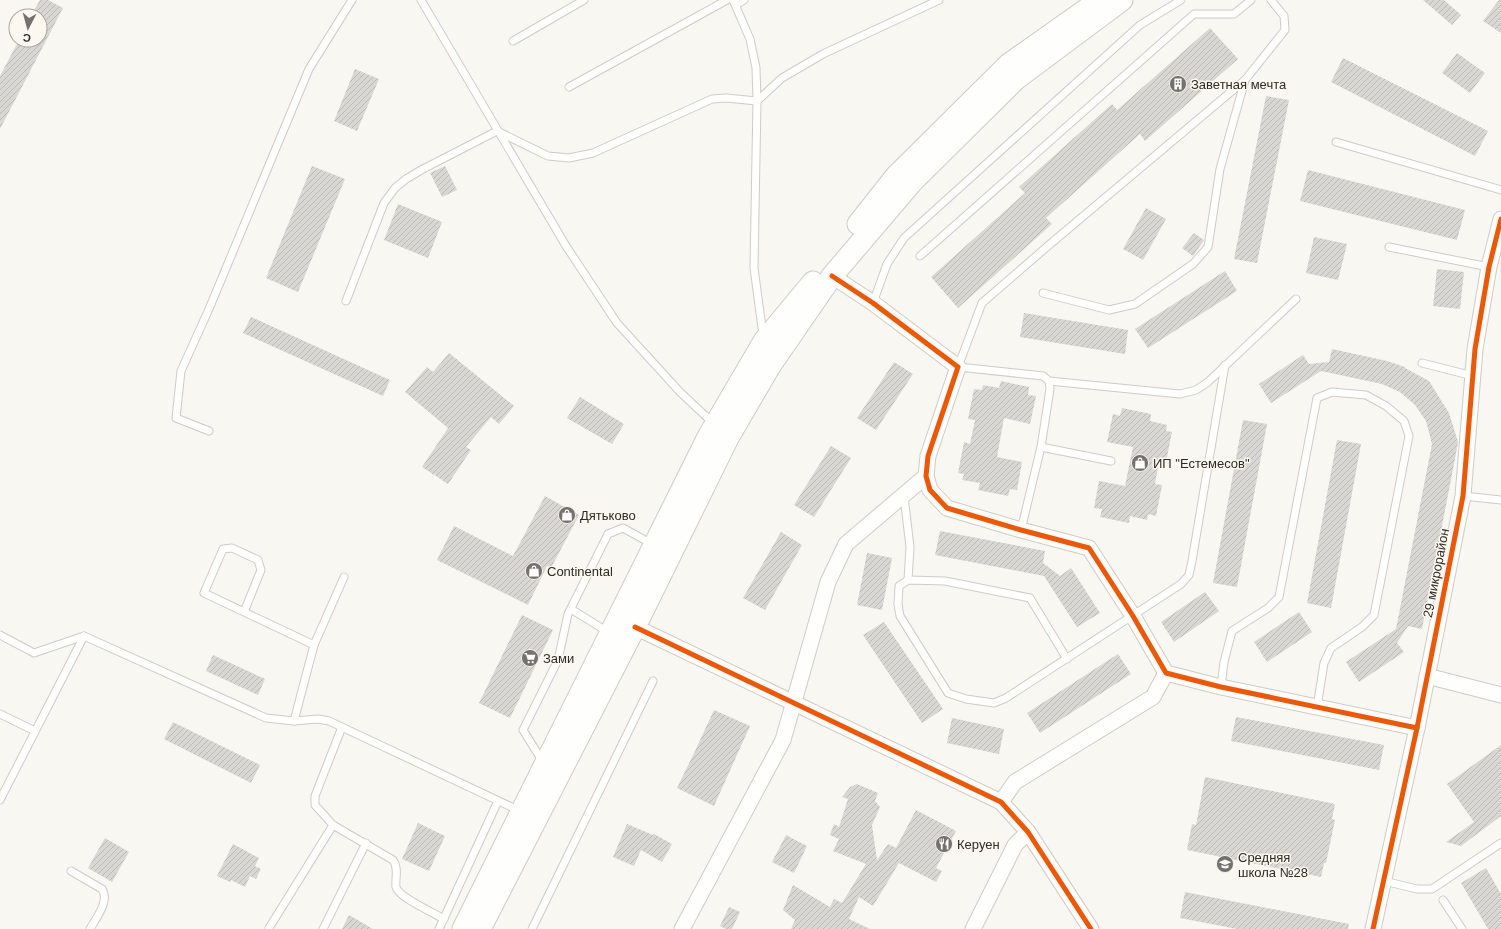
<svg xmlns="http://www.w3.org/2000/svg" width="1501" height="929" font-family="Arial,sans-serif">
<style>
.building{fill:url(#building-hatch)}
.lines{fill:none;stroke-linecap:round;stroke-linejoin:round}
.lane-casing{stroke:#ceccc8;stroke-width:9}
.street-casing{stroke:#ceccc8;stroke-width:17}
.secondary-casing{stroke:#ceccc8;stroke-width:23}
.lane{stroke:#fefefd;stroke-width:7}
.street{stroke:#fefefd;stroke-width:15}
.secondary{stroke:#fefefd;stroke-width:21}
.cycleway-casing{stroke:#fcf8ef;stroke-width:8}
.cycleway{stroke:#e8590c;stroke-width:5}
.labels{text-anchor:middle;dominant-baseline:central;stroke-width:3;stroke-linejoin:round;paint-order:stroke}
.poi-label{font-size:13px;fill:#2d2b28;stroke:#fcf8ef;text-anchor:start}
.street-label{font-size:13px;fill:#2d2b28;stroke:#fcf8ef}
</style>
<defs>
<pattern id="building-hatch" width="6" height="6" patternUnits="userSpaceOnUse"><rect width="6" height="6" fill="#d9d7d3"/><path d="M-1 1l2-2M0 6l6-6M5 7l2-2" fill="none" stroke="#bbb9b5"/></pattern>
</defs>
<rect width="100%" height="100%" fill="#f9f7f2"/>
<g class="building">
<path d="M40,0H48L63,8L0,129V76L19,40H40V16H31Z"/>
<path d="M1423,0H1444L1461,15L1452,25Z"/>
<path d="M1499,0H1501V33L1483,21Z"/>
<path d="M1210,28L1238,59L1145,141L1140,134L1046,218L1052,224L958,308L931,277L1025,193L1019,187L1112,104L1117,110Z"/>
<path d="M1457,53L1485,73L1470,93L1442,73Z"/>
<path d="M1343,58L1488,131L1475,156L1331,82Z"/>
<path d="M355,69L379,79L357,131L334,121Z"/>
<path d="M1266,96L1289,100L1257,263L1234,259Z"/>
<path d="M312,166L345,179L298,292L266,278Z"/>
<path d="M445,166L457,190L442,197L430,173Z"/>
<path d="M1308,170L1465,210L1457,240L1300,201Z"/>
<path d="M398,204L442,222L428,258L384,240Z"/>
<path d="M1146,208L1166,219L1143,260L1123,249Z"/>
<path d="M1194,233L1204,240L1193,256L1182,248Z"/>
<path d="M1314,237L1347,244L1338,280L1306,273Z"/>
<path d="M1437,269L1464,272L1460,309L1433,306Z"/>
<path d="M1225,271L1237,291L1148,348L1135,329Z"/>
<path d="M1024,313L1128,330L1125,354L1020,337Z"/>
<path d="M251,317L390,380L383,396L243,333Z"/>
<path d="M1332,349L1387,361L1405,367V368L1429,381L1449,413L1458,442L1454,464L1422,629L1408,626L1397,643L1404,652L1359,682L1346,662L1396,629L1432,444L1426,421L1415,405L1400,392L1382,384L1321,371L1271,403L1259,384L1303,355L1309,364L1329,362Z"/>
<path d="M449,353L514,406L499,424L491,417L466,447L471,450L448,484L422,467L448,428L405,392L427,367L433,372Z"/>
<path d="M894,362L913,374L876,430L857,418Z"/>
<path d="M1001,381L1029,387L1028,395L1036,396L1030,424L1004,418L997,457L1022,462L1017,490L1010,489L1008,496L978,490L980,483L962,480L964,474L958,473L964,442L970,444L975,420L968,419L974,389L982,390L983,385L999,388Z"/>
<path d="M580,397L624,424L612,444L567,418Z"/>
<path d="M1122,408L1151,414L1150,421L1167,425L1166,431L1172,432L1166,462L1159,461L1155,484L1162,485L1156,516L1148,514L1147,520L1130,516L1129,523L1100,517L1102,509L1094,508L1099,481L1125,486L1133,447L1107,442L1113,414L1120,416Z"/>
<path d="M1243,420L1267,424L1237,587L1213,583Z"/>
<path d="M1337,440L1361,444L1331,608L1307,603Z"/>
<path d="M831,446L851,458L814,517L794,505Z"/>
<path d="M545,496L579,515L551,568L547,566L528,605L437,560L454,526L513,556Z"/>
<path d="M940,531L1045,551L1043,563L1060,576L1071,568L1100,613L1077,627L1044,576L935,555Z"/>
<path d="M781,532L802,545L765,610L743,598Z"/>
<path d="M867,553L892,558L882,610L857,605Z"/>
<path d="M1205,592L1219,611L1174,642L1161,622Z"/>
<path d="M1299,612L1312,632L1267,662L1254,642Z"/>
<path d="M522,615L553,630L510,718L479,703Z"/>
<path d="M884,622L943,709L922,723L863,635Z"/>
<path d="M1118,654L1131,674L1040,733L1027,713Z"/>
<path d="M213,655L265,679L258,695L206,671Z"/>
<path d="M714,710L750,726L714,806L677,788L695,751Z"/>
<path d="M1236,717L1384,745L1379,770L1231,741Z"/>
<path d="M952,718L1004,729L999,754L947,743Z"/>
<path d="M173,722L260,765L251,783L164,739Z"/>
<path d="M1501,745V816L1461,846L1446,842L1474,822L1447,784Z"/>
<path d="M1205,777L1335,804L1332,819L1335,820L1326,863H1324L1321,877L1187,850L1192,824L1196,825Z"/>
<path d="M857,784L878,793L875,801L880,807L872,825L877,860L888,844L896,848L916,810L956,831L936,868L942,871L936,882L899,863L873,906L859,897L849,919L870,929H791L795,920L783,910L793,885L830,907L834,899L842,903L866,864L833,851L839,839L830,835L834,824L839,827L848,799L842,797L850,787Z"/>
<path d="M418,823L445,836L429,871L402,859Z"/>
<path d="M627,824L653,835L654,834L672,844L662,862L641,850L634,866L613,857Z"/>
<path d="M786,835L807,846L794,873L772,862Z"/>
<path d="M105,838L129,852L112,882L88,868Z"/>
<path d="M233,844L259,858L255,866L261,869L256,879L250,876L245,887L231,880L230,882L217,876Z"/>
<path d="M1486,868L1501,894V929H1488L1461,883Z"/>
<path d="M1185,892L1349,924L1348,929H1237L1180,918Z"/>
<path d="M729,907L740,912L732,929H726L720,926Z"/>
<path d="M349,915L373,929H342Z"/>
</g>
<g class="lines">
<g class="lane-casing">
<g id="lane">
<path d="M421,0L566,246L617,323L680,392L714,424"/>
<path d="M733,0L750,39L756,68L757,101L754,268L763,335"/>
<path d="M736,5L744,0"/>
<path d="M513,41L584,0"/>
<path d="M569,87L727,0"/>
<path d="M1336,142L1501,190"/>
<path d="M1389,247L1489,267"/>
<path d="M920,256L1194,14H1234L1251,0"/>
<path d="M1043,293L1109,310L1135,304L1193,264L1208,247L1220,169L1245,80L1285,30L1284,16L1271,0"/>
<path d="M346,301L384,203L395,188L406,179L423,169L497,131L548,156L569,158L593,153L712,99L726,98L757,101L782,78L823,54L939,0"/>
<path d="M873,303L887,264L904,238L1140,25L1181,0"/>
<path d="M1422,363L1473,376"/>
<path d="M1049,381L1180,394L1196,390L1208,382L1296,299"/>
<path d="M209,431L176,418L181,371L209,309L309,69L352,0"/>
<path d="M1041,447L1050,389L1049,381L1043,376L958,367L982,303L1049,245L1245,80"/>
<path d="M904,496L910,547L908,580"/>
<path d="M1463,496L1501,500"/>
<path d="M1021,530L1041,447L1111,461"/>
<path d="M571,609L608,632"/>
<path d="M244,612L261,570L258,560L232,548L223,549L204,593L314,645"/>
<path d="M0,635L34,653L84,636L266,718L294,721L318,719L329,721L520,811"/>
<path d="M1067,659L1030,598L945,581L908,580L899,586L898,604L900,616L948,693L966,699L994,703L1006,698L1181,584L1189,575L1192,561L1225,365"/>
<path d="M1221,687L1224,662L1232,631L1268,608L1279,597L1317,398L1332,392L1366,395L1386,406L1404,421L1409,436L1374,615L1362,627L1331,648L1324,663L1317,707"/>
<path d="M0,714L35,731"/>
<path d="M294,721L314,645L344,577"/>
<path d="M342,727L315,796V805L333,825L393,860C399,868 395,878 396,887C398,897 434,913 444,919"/>
<path d="M543,762L523,730L558,660L568,614L608,534L623,528L652,544"/>
<path d="M0,800L84,636"/>
<path d="M71,871L102,889C110,901 96,918 90,929"/>
<path d="M1384,881L1417,889H1432L1501,843"/>
<path d="M1443,900L1462,929"/>
<path d="M269,928L333,825"/>
<path d="M323,929L366,843"/>
<path d="M439,929L498,801"/>
<path d="M532,929L653,681"/>
</g>
</g>
<g class="street-casing">
<g id="street">
<path d="M832,276L873,303L958,367L928,456L926,476L930,490L947,508L1021,530L1089,548L1133,616L1166,673L1221,687L1417,728"/>
<path d="M635,627L1001,802L1028,832L1091,929"/>
<path d="M1427,676L1501,695"/>
<path d="M1001,802L1015,782L1153,697L1166,673"/>
<path d="M682,929L783,740L828,582L846,544L926,476"/>
<path d="M973,929L1015,845L1028,832"/>
<path d="M1373,929L1417,728L1463,496L1475,349L1489,267L1501,219"/>
</g>
</g>
<g class="secondary-casing">
<g id="secondary">
<path d="M858,224L896,176L1009,64L1094,4"/>
<path d="M463,929L709,435L764,341L813,282"/>
<path d="M480,929L635,627L728,438L770,366L832,276L913,181L1016,79L1122,0"/>
</g>
</g>
<use href="#lane" class="lane"/>
<use href="#street" class="street"/>
<use href="#secondary" class="secondary"/>
<g class="cycleway-casing">
<g id="cycleway">
<path d="M832,276L873,303L958,367L928,456L926,476L930,490L947,508L1021,530L1089,548L1133,616L1166,673L1221,687L1417,728"/>
<path d="M635,627L1001,802L1028,832L1091,929"/>
<path d="M1373,929L1417,728L1463,496L1475,349L1489,267L1501,219"/>
</g>
</g>
<use href="#cycleway" class="cycleway"/>
</g>
<defs>
<g id="building-disc" transform="scale(0.9)"><circle r="9.5" fill="#74726f" stroke="#fcf8ef"/><path d="M-4-6H4V6H1V3H-1V6H-4ZM-2.5-4.3h1.7v1.8h-1.7ZM.8-4.3h1.7v1.8H.8ZM-2.5-1h1.7V.8h-1.7ZM.8-1h1.7V.8H.8Z" fill="#fff"/></g>
<g id="shop-disc" transform="scale(0.9)"><circle r="9.5" fill="#74726f" stroke="#fcf8ef"/><path d="M-5-2.5h2.3a2.7 3.5 0 0 1 5.4 0H5L5.5 6h-11ZM-1.5-2.5h3a1.5 2.3 0 0 0-3 0Z" fill="#fff"/></g>
<g id="supermarket-disc" transform="scale(0.9)"><circle r="9.5" fill="#74726f" stroke="#fcf8ef"/><path d="M-6-5.5h2.5l.6 2H6L4.5 2H-2.5L-4.4-4H-6ZM-1.5 3.2a1.3 1.3 0 1 0 .1 0ZM3 3.2a1.3 1.3 0 1 0 .1 0Z" fill="#fff"/></g>
<g id="restaurant-disc" transform="scale(0.9)"><circle r="9.5" fill="#74726f" stroke="#fcf8ef"/><path d="M-5-6h1v4h1v-4h1v4h1v-4h1v5L-1.5 .5V6h-2V.5L-5-1ZM5-6V6H3V1.5H1.5Q1.5-4 5-6Z" fill="#fff"/></g>
<g id="school-disc" transform="scale(0.9)"><circle r="9.5" fill="#74726f" stroke="#fcf8ef"/><path d="M0-5L7-2L0 1L-7-2ZM-4 1L0 2.5L4 1V4Q0 6-4 4Z" fill="#fff"/></g>
</defs>
<g fill-rule="evenodd">
<use href="#building-disc" x="1178" y="84"/>
<use href="#shop-disc" x="1140" y="463"/>
<use href="#shop-disc" x="567" y="515"/>
<use href="#shop-disc" x="534" y="571"/>
<use href="#supermarket-disc" x="530" y="658"/>
<use href="#restaurant-disc" x="944" y="844"/>
<use href="#school-disc" x="1225" y="864"/>
</g>
<g class="labels">
<g class="poi-label">
<text x="1191" y="84">Заветная мечта</text>
<text x="1153" y="463">ИП "Естемесов"</text>
<text x="580" y="515">Дятьково</text>
<text x="547" y="571">Continental</text>
<text x="543" y="658">Зами</text>
<text x="957" y="844">Керуен</text>
<text x="1238" y="857">Средняя<tspan x="1238" dy="15">школа №28</tspan></text>
</g>
<g class="street-label">
<text transform="translate(1436 573) rotate(-79)">29 микрорайон</text>
</g>
</g>
<g transform="translate(28 28) rotate(186)"><circle r="19" fill="#fcf8ef" stroke="#a9a69f"/>
<path d="M0-3L7 15L0 10L-7 15Z" fill="#74726f"/>
<text y="-6" font-size="11" font-weight="bold" text-anchor="middle" fill="#2d2b28">С</text>
</g>
</svg>
